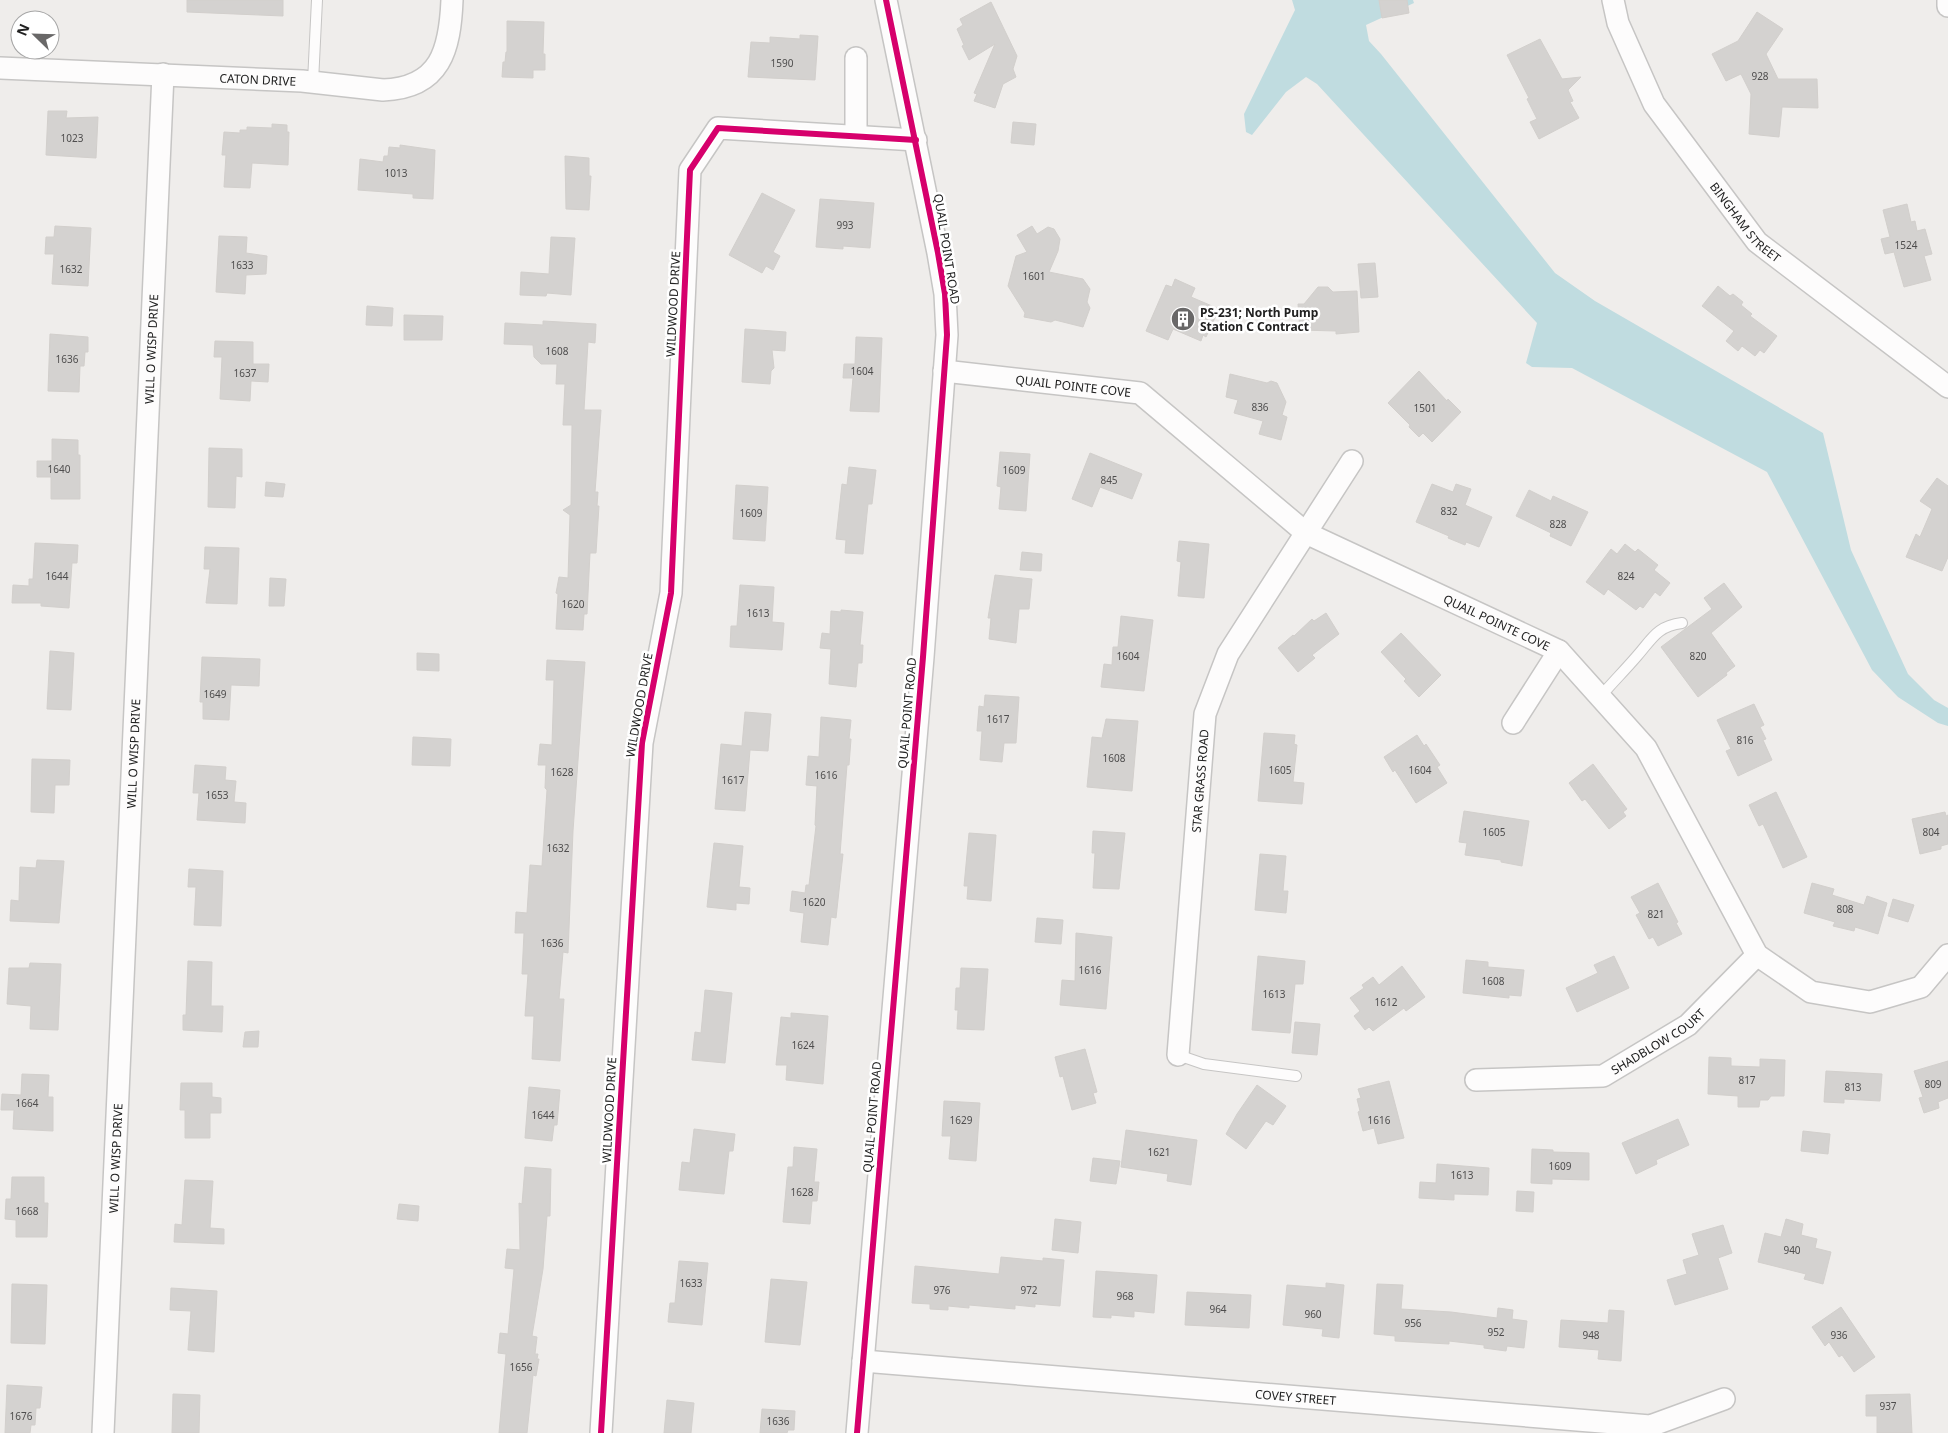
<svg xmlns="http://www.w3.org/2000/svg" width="1948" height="1433" font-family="'Noto Sans',sans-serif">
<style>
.water{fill:#c0dce0}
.building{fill:#d4d2d0;stroke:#d2cfcc}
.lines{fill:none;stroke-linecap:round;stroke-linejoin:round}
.service-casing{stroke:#c6c5c4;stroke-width:12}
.minor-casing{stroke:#c6c5c4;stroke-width:24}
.service{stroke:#fdfcfc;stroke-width:10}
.minor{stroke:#fdfcfc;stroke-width:21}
.cycleway-casing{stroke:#fff;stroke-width:9}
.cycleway{stroke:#d6006c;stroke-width:6}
.labels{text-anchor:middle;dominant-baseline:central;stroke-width:5;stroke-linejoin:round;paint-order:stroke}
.number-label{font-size:10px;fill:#4e4d4d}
.street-label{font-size:12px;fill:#212121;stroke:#fff}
.poi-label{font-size:12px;font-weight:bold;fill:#212121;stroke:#fff;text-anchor:start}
</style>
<rect width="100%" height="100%" fill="#efedeb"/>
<path class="water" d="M1292,0H1413L1414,3L1366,25L1369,41L1381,54L1555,273L1595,301L1823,433L1851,550L1908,674L1934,700L1948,708V726L1938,723L1898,697L1872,670L1767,472L1572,368L1532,367L1526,363L1537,323L1317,84L1306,77L1286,92L1252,135L1246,132L1244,114L1295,10Z"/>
<g class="building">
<path d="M187,0H283V16L187,12Z"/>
<path d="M1379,0H1407L1409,13L1382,18Z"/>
<path d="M991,2L1017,56L1013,69L1016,77L1003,84L995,108L974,101L977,94L974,93L995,44L969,60L962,46L964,45L957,29L963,25L960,19Z"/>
<path d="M1757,12L1783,29L1766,54L1778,79H1817L1818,108L1782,107L1779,137L1749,134L1751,94L1741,74L1726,81L1712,54L1738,41Z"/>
<path d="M507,21L544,22L543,54H545V70H533V78L502,77L503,62H505L506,52H507Z"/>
<path d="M800,35L818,36L815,80L748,77L751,42L770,43V37L800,39Z"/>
<path d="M1540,39L1562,79L1581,77L1568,90L1573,101L1570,102L1579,118L1539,139L1530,122L1537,119L1527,99L1529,98L1507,55Z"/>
<path d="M48,111H67L66,118L98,117L96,158L46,155Z"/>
<path d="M1013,122L1036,124L1034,145L1011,143Z"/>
<path d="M272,124L287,125V132H289L288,165L252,163L250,188L224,187L226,155H222L224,132L240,133V130H247V127L272,128Z"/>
<path d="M400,145L435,150L433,199L413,198V194L358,190L360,159L383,162L384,156H388L389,147L400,148Z"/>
<path d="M565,156L589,158V176H591L589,210L566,209Z"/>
<path d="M762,193L795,210L773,252L780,256L773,270L766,266L762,273L729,255Z"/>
<path d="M820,199L874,203L870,248L843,246V249L816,247Z"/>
<path d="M1907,204L1911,222L1915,221L1917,231L1925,229L1932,254L1924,256L1931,280L1904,287L1894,252L1885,254L1881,239L1890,237L1883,210Z"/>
<path d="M55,226L91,228L88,286L52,284L54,254H45L46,237H54Z"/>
<path d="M1032,226L1037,234L1048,227L1054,229L1060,239L1058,251L1049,272L1083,279L1090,289L1087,302L1090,308L1083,327L1055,320L1051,322L1024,317L1025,313L1008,286L1016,256L1027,252L1017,235Z"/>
<path d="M219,236L247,237L246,253L267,256L266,274L246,275L245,294L216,292Z"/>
<path d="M551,237L575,238L571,295L547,293L546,296L520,295L521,272L549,274Z"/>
<path d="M1375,263L1378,297L1361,298L1358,264Z"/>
<path d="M1175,279L1195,288L1191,297L1219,309L1206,337L1203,335L1201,341L1173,329L1168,340L1146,331L1166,285L1172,287Z"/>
<path d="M1718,286L1730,296L1733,294L1743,302L1741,305L1752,314L1750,316L1777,336L1764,353L1760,350L1755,356L1742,346L1738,351L1726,341L1734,331L1702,306Z"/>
<path d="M1318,287H1328L1333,292L1357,291L1359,332L1336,334V331L1300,330L1298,304H1304Z"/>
<path d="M367,306L393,308L392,326L366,325Z"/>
<path d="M404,315L443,316L442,340H404Z"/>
<path d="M543,321L596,324L595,343L588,342L584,410H601L595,492H598L597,506H599L596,553H590L587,614H584L583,630L556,629L558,594L556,593L559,577L568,578L570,515L563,510L571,505L572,425H563L565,384H556L557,364H541L534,357L533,345L504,344L505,323L543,325Z"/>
<path d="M745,329L786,332L785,351L772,350L774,368L771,371L770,384L742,382Z"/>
<path d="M50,334L88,337V352H85L84,366H80L79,392L48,391Z"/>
<path d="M856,337L882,338L879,412L850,411L853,378H843L844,364H855Z"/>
<path d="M215,341L253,342V364H269L268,382L251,381L250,401L220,399L222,357H214Z"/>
<path d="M1419,371L1447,401L1448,399L1461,412L1432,442L1423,433L1419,437L1409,427L1410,425L1388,403Z"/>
<path d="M1230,374L1267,383L1271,381L1277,383L1286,402L1282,415L1287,417L1281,440L1259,434L1263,421L1234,413L1238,400L1226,397Z"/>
<path d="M52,439L78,440V455H80V499H51V477H37V461H52Z"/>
<path d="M209,448L242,449V477L236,476L235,508L208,507Z"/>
<path d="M1000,452L1030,454L1026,511L999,509L1001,487L997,486Z"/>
<path d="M1090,453L1142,474L1132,499L1100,487L1092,507L1072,499Z"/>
<path d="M849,467L876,470L872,504H868L863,554L845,553L846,540L836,539L842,484L847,485Z"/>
<path d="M1937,478L1948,486V557L1942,571L1906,557L1916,534L1920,537L1932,509L1920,501Z"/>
<path d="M266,482L285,484L283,497L265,496Z"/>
<path d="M1432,484L1453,492L1456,484L1471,489L1465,505L1492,517L1479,547L1466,542L1465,545L1448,538L1449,536L1416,522Z"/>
<path d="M736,485L768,487L765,541L733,539Z"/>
<path d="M1529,490L1551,501L1553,496L1588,512L1571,546L1550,536L1551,533L1516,516Z"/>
<path d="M1179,541L1209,544L1204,598L1178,596L1181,562L1177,561Z"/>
<path d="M35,543L78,545L77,563H72L69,608L41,606V603H12L13,585L29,586V579H33Z"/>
<path d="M1625,544L1635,552L1638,549L1658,565L1654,570L1670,583L1660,596L1655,592L1643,608L1640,606L1636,610L1608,589L1604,595L1586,582L1611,549L1617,554Z"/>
<path d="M205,547L239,548L237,604L206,603L210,569H204Z"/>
<path d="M1022,552L1042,554L1041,571L1020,570Z"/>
<path d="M995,575L1032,579L1029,609H1019L1016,643L989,639L991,618H988Z"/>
<path d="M270,578L286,579L284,606H269Z"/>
<path d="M1724,583L1742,607L1711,633L1735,666L1726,673L1727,675L1698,697L1661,647L1712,609L1704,598Z"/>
<path d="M740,585L774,587L772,622L784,623L782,650L730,647L731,626H737Z"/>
<path d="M841,610L863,612L860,645H863L862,663H858L856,687L829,684L831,649L820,648L822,633L830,634L831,611L841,612Z"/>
<path d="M1326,613L1339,634L1312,655L1315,658L1298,672L1278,648L1293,635L1294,636L1312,619L1314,621Z"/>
<path d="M1121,616L1153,620L1144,691L1101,687L1104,664L1112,665L1113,647H1118Z"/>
<path d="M1401,633L1441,675L1419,697L1404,681L1406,679L1381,652Z"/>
<path d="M50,651L74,653L71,710L47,709Z"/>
<path d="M417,653L439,654V671L417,670Z"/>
<path d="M202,657L260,659L259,686L231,685L229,720L203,719V702H200Z"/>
<path d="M547,660L585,662L573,831L568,953L563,952L559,999H564L560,1061L532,1059L534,1016H525L528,974H522L524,933H515L516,912L527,913L530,865L542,866L547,790L545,788L546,765H538L540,744L552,745L554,680H546Z"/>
<path d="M985,695L1019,697L1016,743H1004L1002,762L980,760L982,731H977L979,706L984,707Z"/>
<path d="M1754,704L1764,725L1760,727L1766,739L1763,740L1772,760L1738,776L1726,751L1731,749L1717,720Z"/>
<path d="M745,712L771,714L768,751L750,750L745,811L715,809L721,744L742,746Z"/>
<path d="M821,717L851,720L849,739H851L849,765H847L840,854H843L836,918L831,917L828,945L801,942L804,913L790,911L792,891L805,893L806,885H809L816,826L815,825L817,786L806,785L808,756L819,757Z"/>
<path d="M1106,719L1138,721L1132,791L1087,787L1092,737L1102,738Z"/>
<path d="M1264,733L1295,735L1294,744L1297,745L1293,782L1304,783L1302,804L1258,801Z"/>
<path d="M1417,735L1424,746L1426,744L1440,765L1437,767L1447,783L1416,803L1395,770L1393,772L1384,757Z"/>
<path d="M413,737L451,739L450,766L412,765Z"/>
<path d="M32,759L70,760L69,785H55L54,813L31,812Z"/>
<path d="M1593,764L1627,809L1623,812L1626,816L1609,829L1585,799L1582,801L1569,783Z"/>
<path d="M195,765L226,767L225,780L236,781L234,802L246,803L245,823L197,820L199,793H193Z"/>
<path d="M1776,792L1807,857L1783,868L1763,824L1759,826L1749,805Z"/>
<path d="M1464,811L1529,821L1522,866L1501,862V860L1465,855L1467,843L1459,842Z"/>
<path d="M1945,812L1946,816L1948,815V844L1941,846V849L1920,854L1912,819Z"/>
<path d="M1093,831L1125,833L1119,889L1093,888L1095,853H1092Z"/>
<path d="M969,833L996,835L991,901L967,899L968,886H964Z"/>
<path d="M714,843L743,846L739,887L750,888L749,904L736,903V910L707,907Z"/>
<path d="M1260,854L1286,856L1283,891H1288L1286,913L1255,910Z"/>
<path d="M37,860L64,861L59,923L10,921L11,900L19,901L20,867L36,868Z"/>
<path d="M189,869L223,871L221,926L194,925L196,887H188Z"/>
<path d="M1658,883L1678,922L1676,923L1682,934L1658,946L1653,937L1649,939L1636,915L1640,913L1631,897Z"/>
<path d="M1812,883L1834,889L1832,895L1864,905L1867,896L1887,903L1878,934L1855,927L1854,931L1833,926L1835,922L1804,913Z"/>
<path d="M1893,899L1914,905L1908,922L1888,916Z"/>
<path d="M1037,918L1063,920L1061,944L1035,942Z"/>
<path d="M1076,933L1112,937L1106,1009L1060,1005L1062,980L1075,981Z"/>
<path d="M1258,956L1305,961L1303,984H1295L1290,1033L1252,1030Z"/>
<path d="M1614,956L1629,988L1577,1012L1566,988L1598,973L1594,965Z"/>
<path d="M1466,960L1488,962V967L1524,970L1521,996L1509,995V998L1463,993Z"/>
<path d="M188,961L212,962L211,1006H223L222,1032L183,1030V1015H186Z"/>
<path d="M30,963L61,964L58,1030L30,1029L31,1006L7,1004L9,968H29Z"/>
<path d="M1402,966L1425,997L1406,1011L1404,1008L1373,1031L1369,1027L1365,1030L1354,1016L1360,1011L1350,998L1364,988L1362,985L1373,977L1379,985Z"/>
<path d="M961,968L988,969L984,1030L957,1029L958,1010H955L956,988H960Z"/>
<path d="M705,990L732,993L725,1063L692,1060L695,1032L701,1033Z"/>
<path d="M791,1013L828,1016L823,1084L786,1080L787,1065H776L781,1017L791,1018Z"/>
<path d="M1295,1022L1320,1024L1317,1055L1292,1053Z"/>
<path d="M259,1031L258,1047H243L245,1032Z"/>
<path d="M1085,1049L1097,1092L1093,1093L1096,1103L1072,1110L1063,1076L1060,1077L1055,1057Z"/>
<path d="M1709,1057L1731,1058V1066L1760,1067V1059L1785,1060L1784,1096H1771L1768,1100H1760L1759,1107H1738V1096L1708,1094Z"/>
<path d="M1948,1061V1098L1938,1102L1939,1108L1924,1113L1919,1098L1923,1097L1914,1071Z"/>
<path d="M1826,1071L1882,1074L1880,1101L1844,1099V1103L1824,1102Z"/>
<path d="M22,1074L49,1075L48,1097H53V1131L13,1129L14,1110H1L2,1094L21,1095Z"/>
<path d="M1389,1081L1404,1138L1378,1144L1374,1128L1363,1131L1358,1112L1360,1111L1357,1099L1361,1098L1358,1089Z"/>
<path d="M181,1083H212V1097L221,1098V1113H210V1138H185V1110H180Z"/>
<path d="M1257,1085L1286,1106L1273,1125L1266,1121L1246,1149L1226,1134L1237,1114Z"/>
<path d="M529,1087L560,1090L557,1125H554L552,1141L525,1138Z"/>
<path d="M944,1101L980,1103L976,1161L949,1159L951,1136H942Z"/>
<path d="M1678,1119L1689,1145L1656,1160L1657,1164L1636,1174L1622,1143Z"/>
<path d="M694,1129L735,1134L733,1151H729L724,1194L679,1190L682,1162L690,1163Z"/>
<path d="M1126,1130L1197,1140L1191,1185L1167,1181L1168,1174L1121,1167Z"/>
<path d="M1803,1131L1830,1134L1828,1154L1801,1151Z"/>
<path d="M794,1147L817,1149L814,1182H819L817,1201H812L810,1224L783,1222L788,1167H793Z"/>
<path d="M1532,1149L1553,1150V1152L1589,1153V1180L1552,1179V1184L1531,1183Z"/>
<path d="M1093,1158L1120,1161L1116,1184L1090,1181Z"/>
<path d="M1437,1164L1489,1168L1488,1195L1454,1194V1200L1419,1198L1420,1182L1436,1183Z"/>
<path d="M525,1167L551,1169L550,1216H547L543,1269L532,1336L537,1337L535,1354H538L537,1359H539L536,1376L533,1375L527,1433H499L506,1354L498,1353L500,1333L508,1334L514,1269L505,1268L507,1249L520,1250L519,1203L522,1204Z"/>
<path d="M12,1177H44V1203H48L47,1237H16V1220L5,1219L6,1199H11Z"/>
<path d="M185,1180L213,1181L210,1228L224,1229V1244L174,1242L175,1224L182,1225Z"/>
<path d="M1517,1191L1534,1192L1533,1212L1516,1211Z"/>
<path d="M399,1204L419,1206L418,1221L397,1219Z"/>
<path d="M1055,1219L1081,1222L1078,1253L1052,1250Z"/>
<path d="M1786,1219L1803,1224L1801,1235L1817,1239L1815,1248L1831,1252L1823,1284L1804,1279L1806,1274L1758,1262L1765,1233L1781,1237Z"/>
<path d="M1723,1225L1732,1253L1718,1258L1728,1289L1675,1305L1667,1280L1687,1274L1683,1260L1699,1255L1692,1234Z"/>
<path d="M1001,1257L1043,1261V1258L1064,1260L1060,1306L1035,1304V1307L1015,1305V1309L969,1305V1308L948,1306V1310L930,1309V1304L912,1303L915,1266L999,1274Z"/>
<path d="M679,1261L708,1263L702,1325L668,1322L670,1303H675Z"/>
<path d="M1096,1271L1157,1275L1154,1313L1134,1311V1317L1111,1315V1318L1093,1317Z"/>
<path d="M771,1279L807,1282L800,1345L765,1342Z"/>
<path d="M1326,1283L1344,1285L1339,1338L1322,1336L1323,1329L1283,1325L1287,1285L1326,1288Z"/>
<path d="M12,1284L47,1285L45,1344L11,1343Z"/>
<path d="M1377,1284L1403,1285L1401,1309L1451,1312L1497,1318L1498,1308L1513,1310L1512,1319L1527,1321L1524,1348L1507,1346L1506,1351L1484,1348V1345L1449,1341V1344L1395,1341V1336L1374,1334Z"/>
<path d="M171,1288L217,1291L214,1352L188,1350L191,1311L170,1310Z"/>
<path d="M1187,1292L1251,1295L1249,1328L1185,1325Z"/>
<path d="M1841,1307L1875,1357L1854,1372L1842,1355L1839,1357L1829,1342L1825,1346L1812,1327Z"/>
<path d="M1609,1310L1624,1311L1621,1361L1598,1359L1599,1350L1559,1347L1561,1320L1608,1323Z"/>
<path d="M7,1385L42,1387L40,1408H36L35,1425H31L30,1433H5Z"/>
<path d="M173,1394L200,1395L199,1433H172Z"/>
<path d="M1910,1394L1912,1433H1877V1416H1866V1395Z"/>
<path d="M667,1400L694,1403L691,1433H664Z"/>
<path d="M762,1409L795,1411L794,1430H788L787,1433H760Z"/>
</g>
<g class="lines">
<g class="service-casing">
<g id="service">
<path d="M313,82L317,0"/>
<path d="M1600,697C1612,683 1625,670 1637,656C1652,639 1657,626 1682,623"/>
<path d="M1178,1055L1204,1064L1296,1076"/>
</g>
</g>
<g class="minor-casing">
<g id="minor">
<path id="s1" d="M1613,0L1618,23L1654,104L1757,242L1948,387"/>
<path d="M1948,0V6"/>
<path d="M856,58V136"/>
<path id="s2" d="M0,68L302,81L383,90C441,88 450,49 452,0"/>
<path id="s3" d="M944,371L1140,393L1306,533L1559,651L1646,748L1757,955L1811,992L1870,1002L1921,987L1948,955"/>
<path d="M1513,723L1559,651"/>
<path id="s4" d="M1178,1055L1205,714L1228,654L1352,461"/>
<path id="s5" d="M1476,1080L1603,1076L1688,1025L1757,955"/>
<path id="s6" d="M863,1361L1650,1426L1724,1399"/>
<path id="s7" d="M103,1433L163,74"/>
<path d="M601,1433L642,743L671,593L690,170L718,128L916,140"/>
<path d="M857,1433L923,657L947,335L945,294L938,253L886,0"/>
</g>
</g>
<use href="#service" class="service"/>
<use href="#minor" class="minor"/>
<g class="cycleway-casing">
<g id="cycleway">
<path d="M601,1433L642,743L671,593L690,170L718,128L916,140"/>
<path d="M857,1433L923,657L947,335L945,294L938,253L886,0"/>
</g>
</g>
<use href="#cycleway" class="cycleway"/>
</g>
<defs>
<g id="building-disc" transform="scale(1.25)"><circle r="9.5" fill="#696868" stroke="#fff"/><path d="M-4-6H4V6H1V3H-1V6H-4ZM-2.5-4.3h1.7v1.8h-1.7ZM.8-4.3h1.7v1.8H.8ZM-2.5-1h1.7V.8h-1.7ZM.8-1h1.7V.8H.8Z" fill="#fff"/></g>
</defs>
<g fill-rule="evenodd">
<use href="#building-disc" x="1183" y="319"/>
</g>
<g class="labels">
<g class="number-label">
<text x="782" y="63">1590</text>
<text x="1760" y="76">928</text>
<text x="72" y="138">1023</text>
<text x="396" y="173">1013</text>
<text x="845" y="225">993</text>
<text x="1906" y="245">1524</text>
<text x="242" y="265">1633</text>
<text x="71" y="269">1632</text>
<text x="1034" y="276">1601</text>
<text x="557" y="351">1608</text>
<text x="67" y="359">1636</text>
<text x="862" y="371">1604</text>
<text x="245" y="373">1637</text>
<text x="1260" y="407">836</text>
<text x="1425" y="408">1501</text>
<text x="59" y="469">1640</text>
<text x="1014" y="470">1609</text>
<text x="1109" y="480">845</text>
<text x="1449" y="511">832</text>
<text x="751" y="513">1609</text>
<text x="1558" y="524">828</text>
<text x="57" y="576">1644</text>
<text x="1626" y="576">824</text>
<text x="573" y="604">1620</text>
<text x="758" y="613">1613</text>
<text x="1128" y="656">1604</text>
<text x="1698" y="656">820</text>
<text x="215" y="694">1649</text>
<text x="998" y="719">1617</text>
<text x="1745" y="740">816</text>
<text x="1114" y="758">1608</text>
<text x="1280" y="770">1605</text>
<text x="1420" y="770">1604</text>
<text x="562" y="772">1628</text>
<text x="826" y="775">1616</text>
<text x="733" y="780">1617</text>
<text x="217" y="795">1653</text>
<text x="1494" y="832">1605</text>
<text x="1931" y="832">804</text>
<text x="558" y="848">1632</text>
<text x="814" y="902">1620</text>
<text x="1845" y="909">808</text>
<text x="1656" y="914">821</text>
<text x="552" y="943">1636</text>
<text x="1090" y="970">1616</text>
<text x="1493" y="981">1608</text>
<text x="1274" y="994">1613</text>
<text x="1386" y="1002">1612</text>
<text x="803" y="1045">1624</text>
<text x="1747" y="1080">817</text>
<text x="1933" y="1084">809</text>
<text x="1853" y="1087">813</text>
<text x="27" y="1103">1664</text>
<text x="543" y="1115">1644</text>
<text x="961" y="1120">1629</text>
<text x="1379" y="1120">1616</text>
<text x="1159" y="1152">1621</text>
<text x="1560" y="1166">1609</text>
<text x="1462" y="1175">1613</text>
<text x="802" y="1192">1628</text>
<text x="27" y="1211">1668</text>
<text x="1792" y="1250">940</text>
<text x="691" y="1283">1633</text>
<text x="942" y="1290">976</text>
<text x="1029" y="1290">972</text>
<text x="1125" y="1296">968</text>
<text x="1218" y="1309">964</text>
<text x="1313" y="1314">960</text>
<text x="1413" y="1323">956</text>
<text x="1496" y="1332">952</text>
<text x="1591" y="1335">948</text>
<text x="1839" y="1335">936</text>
<text x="521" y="1367">1656</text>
<text x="1888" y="1406">937</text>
<text x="21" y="1416">1676</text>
<text x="778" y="1421">1636</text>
</g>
<g class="street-label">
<text stroke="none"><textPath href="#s2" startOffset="258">CATON DRIVE</textPath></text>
<text stroke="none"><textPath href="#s1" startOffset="262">BINGHAM STREET</textPath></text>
<text transform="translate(947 249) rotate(81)">QUAIL POINT ROAD</text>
<text transform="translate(673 304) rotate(-87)">WILDWOOD DRIVE</text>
<text stroke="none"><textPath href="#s7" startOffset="1085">WILL O WISP DRIVE</textPath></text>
<text stroke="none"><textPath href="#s3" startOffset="130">QUAIL POINTE COVE</textPath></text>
<text stroke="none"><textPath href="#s3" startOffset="625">QUAIL POINTE COVE</textPath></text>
<text transform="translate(639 705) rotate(-80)">WILDWOOD DRIVE</text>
<text transform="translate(907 713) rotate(-85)">QUAIL POINT ROAD</text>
<text stroke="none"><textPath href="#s7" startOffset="680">WILL O WISP DRIVE</textPath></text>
<text stroke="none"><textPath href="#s4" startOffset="275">STAR GRASS ROAD</textPath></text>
<text stroke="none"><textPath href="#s5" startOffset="192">SHADBLOW COURT</textPath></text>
<text transform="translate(609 1110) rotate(-87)">WILDWOOD DRIVE</text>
<text transform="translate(872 1117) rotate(-85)">QUAIL POINT ROAD</text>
<text stroke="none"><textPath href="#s7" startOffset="275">WILL O WISP DRIVE</textPath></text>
<text stroke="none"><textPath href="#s6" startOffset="434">COVEY STREET</textPath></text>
</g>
<g class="poi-label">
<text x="1200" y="312">PS-231; North Pump<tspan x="1200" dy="14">Station C Contract</tspan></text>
</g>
</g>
<g transform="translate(35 35) rotate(293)"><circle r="24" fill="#ffffff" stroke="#a6a6a6"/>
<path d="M0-4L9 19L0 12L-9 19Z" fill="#696868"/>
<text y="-8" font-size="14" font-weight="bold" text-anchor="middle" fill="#212121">N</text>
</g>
</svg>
